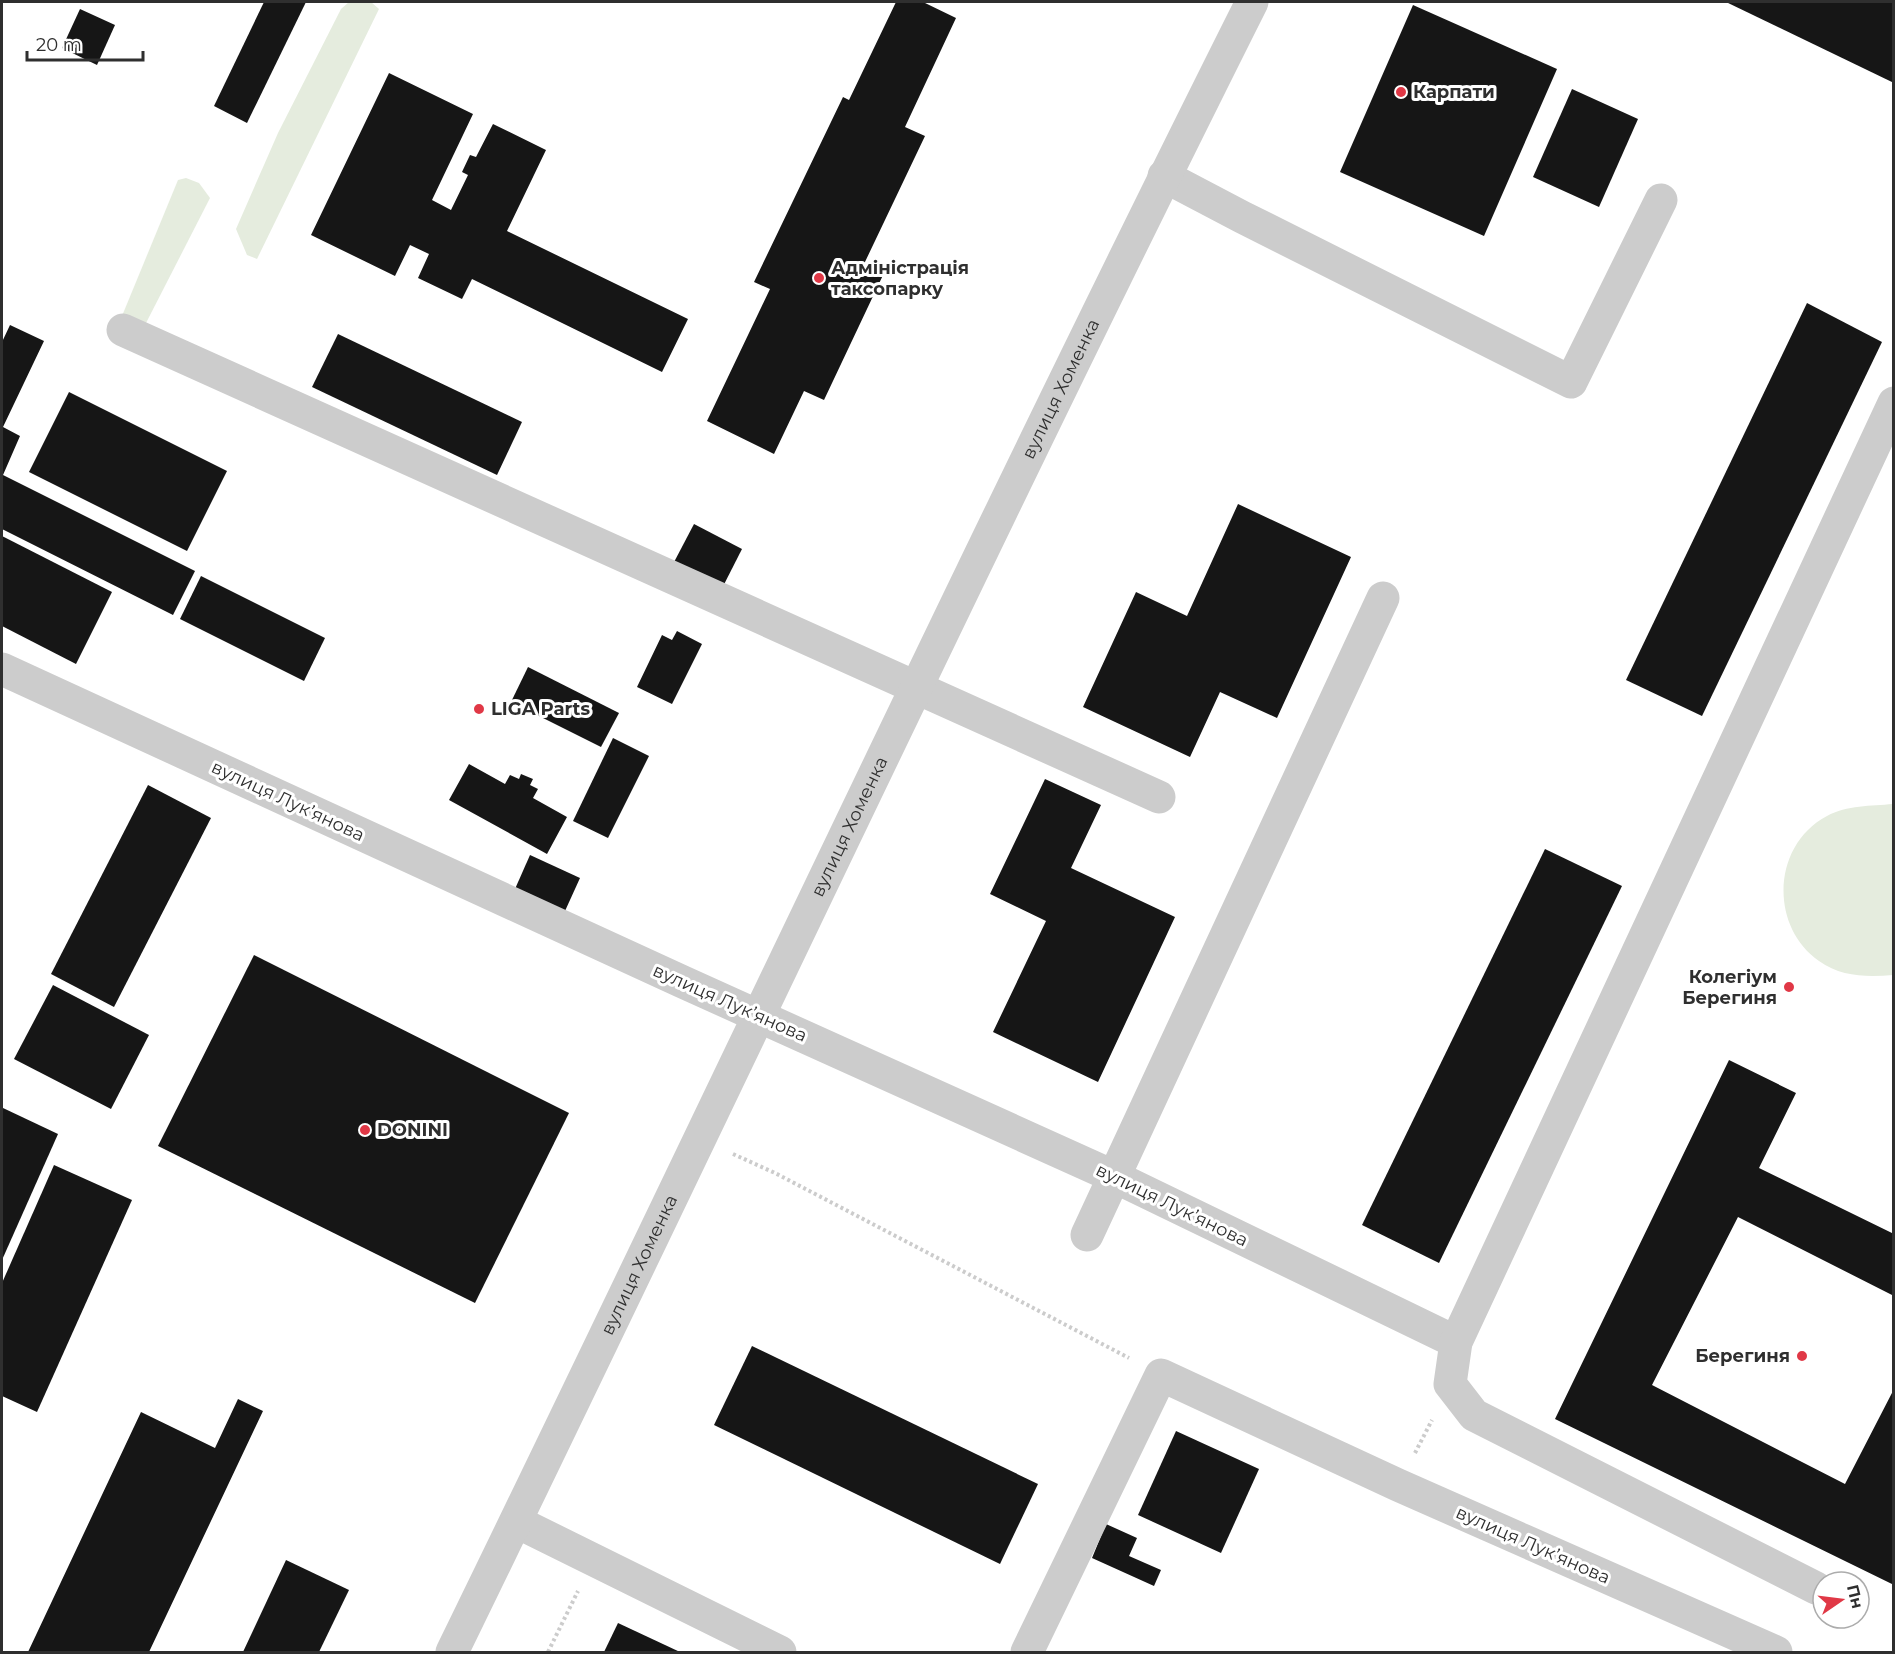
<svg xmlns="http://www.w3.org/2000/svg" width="1895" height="1654" font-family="Montserrat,sans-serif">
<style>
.green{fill:#e5ecde}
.building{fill:#161616}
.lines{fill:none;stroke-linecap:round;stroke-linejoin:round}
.path{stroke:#ccc;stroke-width:4;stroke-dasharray:3 3;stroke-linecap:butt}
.minor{stroke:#ccc;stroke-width:33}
.poi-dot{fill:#e03846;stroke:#fff;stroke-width:2}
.labels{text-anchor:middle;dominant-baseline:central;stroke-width:6;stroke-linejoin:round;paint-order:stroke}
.poi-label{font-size:18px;font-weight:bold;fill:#2f2f2f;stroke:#fff;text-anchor:start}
.street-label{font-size:18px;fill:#2f2f2f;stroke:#fff}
</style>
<rect width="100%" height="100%" fill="#fff"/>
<g class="green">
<path d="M349,2H371L379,9L257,259L247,255L236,229L278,133L341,9Z"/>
<path d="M186,178L199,183L210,198L145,325L122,316L178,180Z"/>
<path d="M1893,804V975C1867,977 1841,977 1819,961C1769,926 1772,845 1827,816C1847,805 1871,806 1893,804Z"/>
</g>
<g class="building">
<path d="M264,2H306L247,123L214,106Z"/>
<path d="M896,2H923L956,18L905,127L925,136L864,264L884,273L824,400L804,391L774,454L707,421L770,289L754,282L843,97L849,100Z"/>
<path d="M1726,2H1894V83Z"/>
<path d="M1413,5L1557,69L1484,236L1340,172Z"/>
<path d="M80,9L115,25L97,65L62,48Z"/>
<path d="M389,73L473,114L432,200L451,210L468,175L462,172L470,155L476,157L493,124L546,150L507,231L688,319L662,372L472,279L462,299L418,278L429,254L410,245L395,276L311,235Z"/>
<path d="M1572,89L1638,119L1599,207L1533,177Z"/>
<path d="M1807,303L1882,342L1702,716L1626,680Z"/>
<path d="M10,325L44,341L3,427L20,436L3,475L195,571L173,615L2,529V342Z"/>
<path d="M338,334L522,422L497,475L312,387Z"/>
<path d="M69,392L227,471L187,551L29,472Z"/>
<path d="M1238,504L1351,557L1277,718L1220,692L1190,757L1083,707L1136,592L1187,616Z"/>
<path d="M694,524L742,549L711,610L662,585Z"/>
<path d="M2,536L112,592L76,664L2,626Z"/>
<path d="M201,576L325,638L304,681L180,619Z"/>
<path d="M677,631L702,644L672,704L637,687L662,635L672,640Z"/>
<path d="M528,667L619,713L601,747L511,702Z"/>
<path d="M613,738L649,756L608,838L573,821Z"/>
<path d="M469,764L505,784L510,775L519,779L521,774L533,779L530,785L538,789L533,798L567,817L547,854L449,800Z"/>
<path d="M1045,779L1101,805L1071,868L1175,917L1098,1082L993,1032L1046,921L990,894Z"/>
<path d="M148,785L211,818L114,1007L51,974Z"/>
<path d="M1545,849L1622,886L1439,1263L1362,1225Z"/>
<path d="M530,855L580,878L565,911L515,889Z"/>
<path d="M254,955L569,1113L475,1303L158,1146Z"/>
<path d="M53,985L149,1035L111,1109L14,1059Z"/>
<path d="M1729,1060L1796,1093L1759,1168L1894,1234V1296L1738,1217L1652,1385L1845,1484L1894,1389V1585L1555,1419Z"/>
<path d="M3,1108L58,1134L2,1260V1111Z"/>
<path d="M54,1165L132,1200L37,1412L2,1396V1283Z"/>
<path d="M752,1346L1038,1484L1000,1564L714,1425Z"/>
<path d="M238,1399L263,1411L149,1652H28L141,1412L215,1448Z"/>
<path d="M1176,1431L1259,1469L1221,1553L1138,1515Z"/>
<path d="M1106,1524L1137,1538L1129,1556L1161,1570L1154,1586L1092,1558Z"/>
<path d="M286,1560L349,1590L319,1652H243Z"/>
<path d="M618,1623L680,1652H604Z"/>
</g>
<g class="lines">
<g class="path">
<path d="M733,1154L775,1173L1129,1358"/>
<path d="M1415,1453L1432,1420"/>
<path d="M548,1652L578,1591"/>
</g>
<g class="minor">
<path d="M1164,176L1242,217L1571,382L1661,200"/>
<path d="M123,330L1159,797"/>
<path d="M2,669L683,982L1115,1177L1456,1342"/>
<path d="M1087,1235L1383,598"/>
<path d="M517,1522L780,1652"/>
<path d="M1816,1588L1474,1415L1450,1384L1456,1342L1894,403"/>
<path id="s1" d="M452,1652C720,1103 978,548 1252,2"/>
<path d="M1027,1652L1161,1375L1398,1485L1776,1652"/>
</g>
</g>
<g class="poi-dot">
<circle cx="1401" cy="92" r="6"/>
<circle cx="819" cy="278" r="6"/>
<circle cx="479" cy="709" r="6"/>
<circle cx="1789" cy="987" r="6"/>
<circle cx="365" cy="1130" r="6"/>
<circle cx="1802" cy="1356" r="6"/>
</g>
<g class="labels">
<g class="poi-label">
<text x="1413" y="92">Карпати</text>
<text x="831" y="268">Адміністрація<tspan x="831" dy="21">таксопарку</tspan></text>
<text x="491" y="709">LIGA Parts</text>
<text x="1777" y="977" text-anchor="end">Колегіум<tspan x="1777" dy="21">Берегиня</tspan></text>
<text x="377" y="1130">DONINI</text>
<text x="1790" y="1356" text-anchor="end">Берегиня</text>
</g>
<g class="street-label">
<text stroke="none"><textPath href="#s1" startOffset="1402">вулиця Хоменка</textPath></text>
<text transform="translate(288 801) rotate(25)">вулиця Лукʼянова</text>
<text stroke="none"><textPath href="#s1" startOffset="916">вулиця Хоменка</textPath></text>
<text transform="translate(730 1003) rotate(24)">вулиця Лукʼянова</text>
<text transform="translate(1172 1205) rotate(26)">вулиця Лукʼянова</text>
<text stroke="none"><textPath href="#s1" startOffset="430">вулиця Хоменка</textPath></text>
<text transform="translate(1533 1545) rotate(24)">вулиця Лукʼянова</text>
</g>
</g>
<rect width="1895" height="1654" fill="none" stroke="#2f2f2f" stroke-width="6"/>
<g transform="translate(1841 1600) rotate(76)"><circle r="28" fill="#ffffff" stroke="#acacac" stroke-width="1.5"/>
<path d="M0-4.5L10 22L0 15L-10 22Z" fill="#e03846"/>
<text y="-9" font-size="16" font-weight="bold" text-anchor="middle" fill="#2f2f2f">Пн</text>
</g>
<path d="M27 51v9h116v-9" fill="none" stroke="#2f2f2f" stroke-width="3"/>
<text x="36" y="51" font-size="18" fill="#2f2f2f" stroke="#ffffff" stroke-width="4.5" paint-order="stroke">20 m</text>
</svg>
